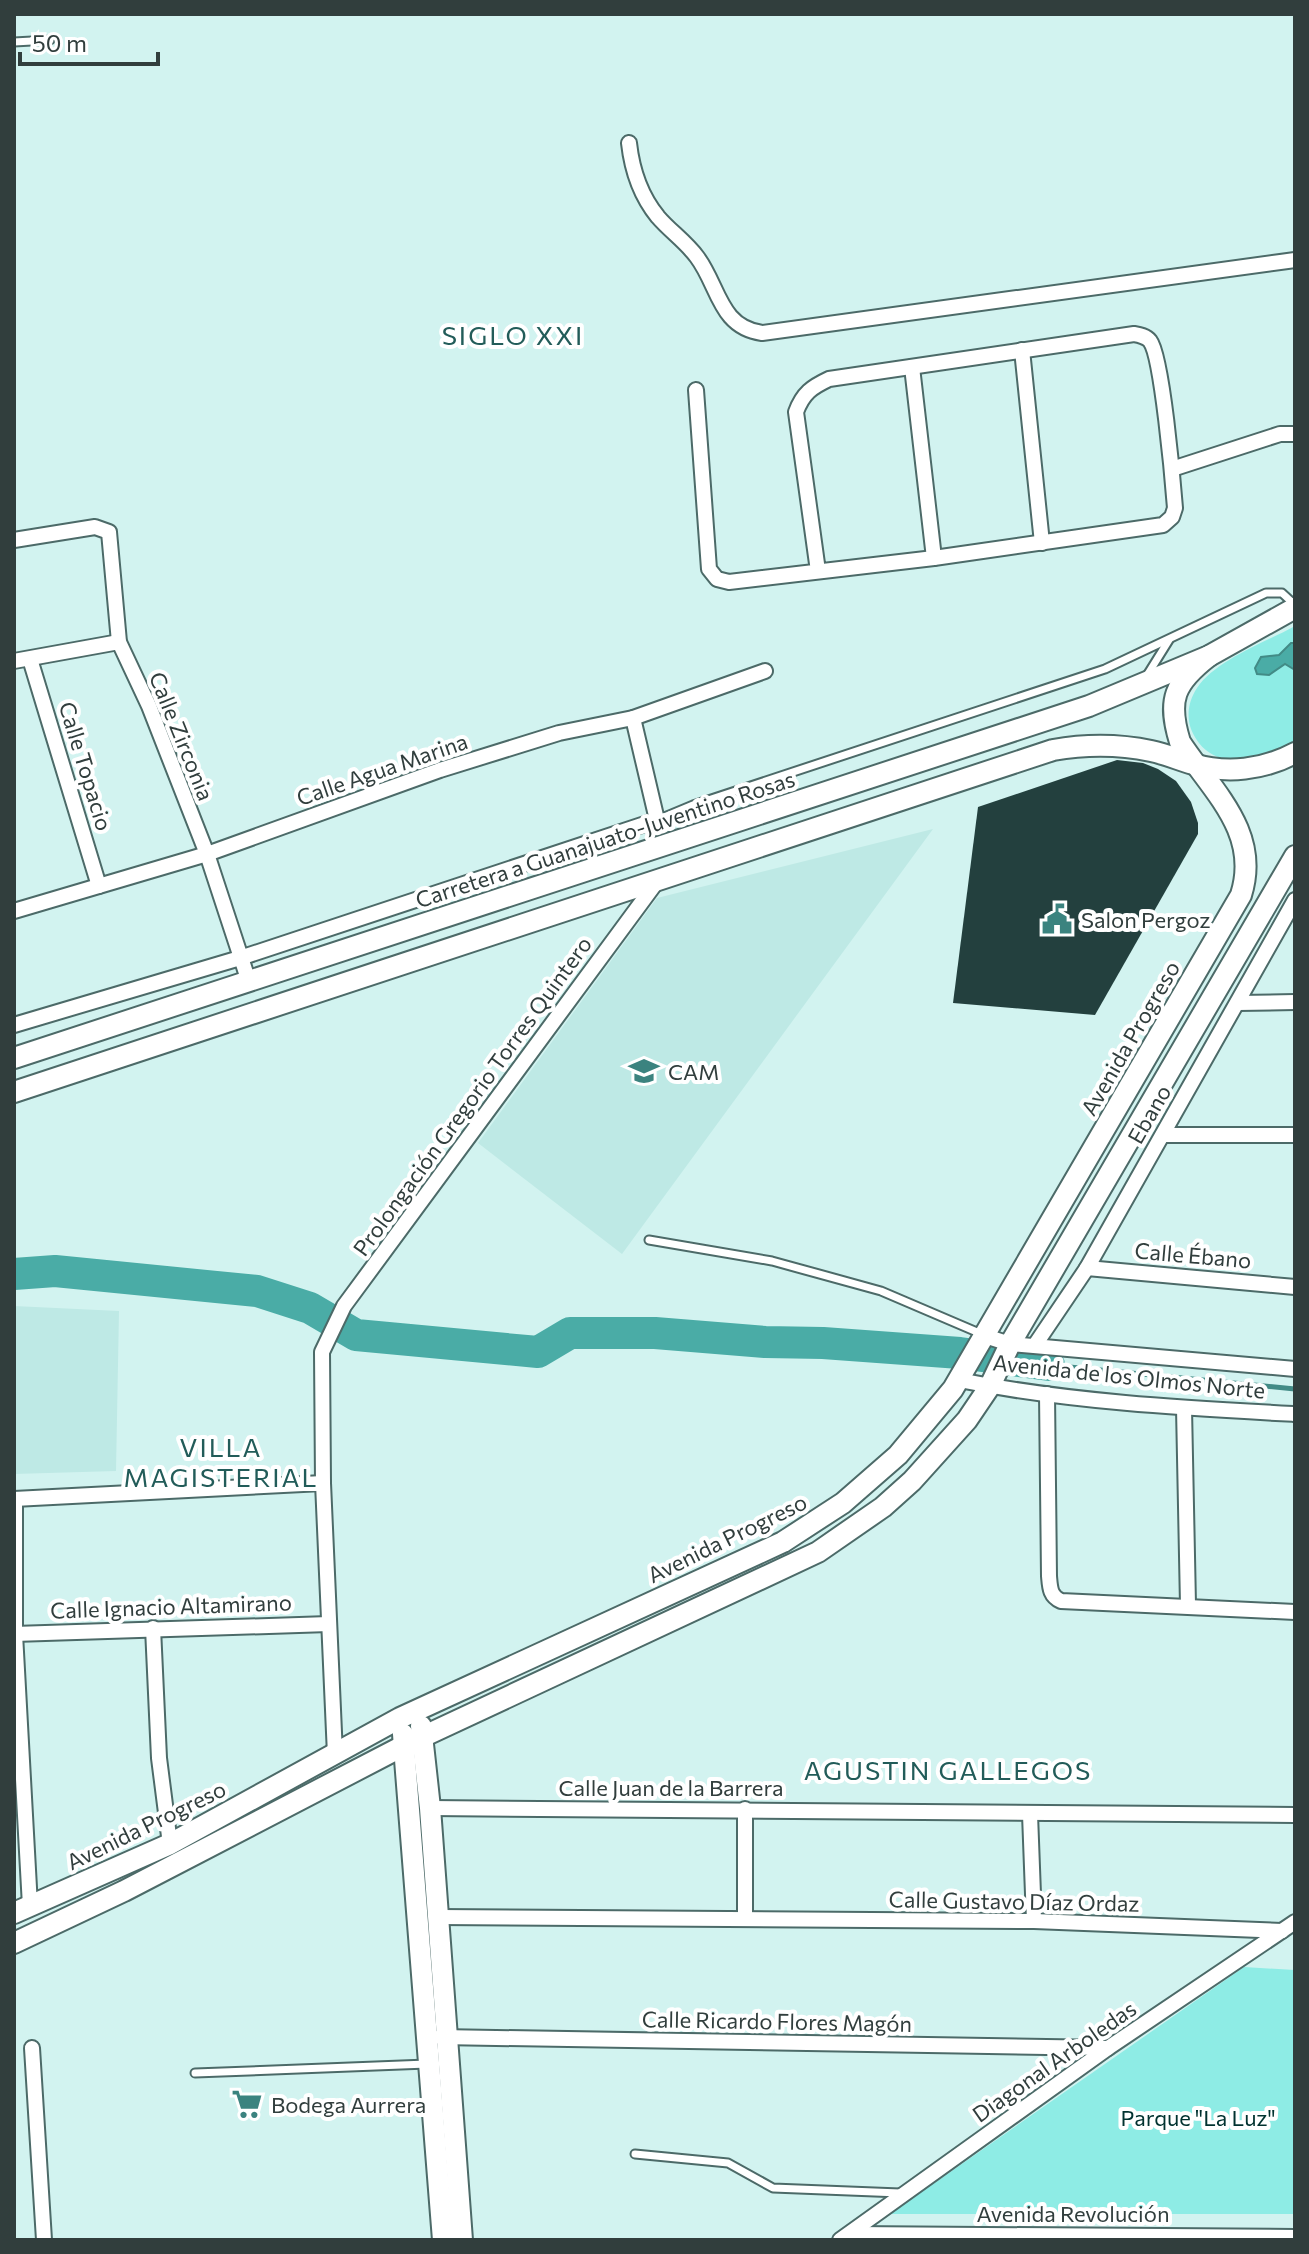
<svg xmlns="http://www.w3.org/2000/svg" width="1309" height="2254" font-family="Commissioner,sans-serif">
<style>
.built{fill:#bee9e5}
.green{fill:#8eece5}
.water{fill:#4aaca6;stroke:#428b86;stroke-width:2}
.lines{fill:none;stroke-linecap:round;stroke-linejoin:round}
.stream{stroke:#428b86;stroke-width:5}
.river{stroke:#4aaca6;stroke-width:32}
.building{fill:#23403e}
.lane-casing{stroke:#4c6a68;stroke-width:11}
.street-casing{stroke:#4c6a68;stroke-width:18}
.secondary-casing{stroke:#4c6a68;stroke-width:24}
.lane{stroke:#fff;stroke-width:7}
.street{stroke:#fff;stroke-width:14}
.secondary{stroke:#fff;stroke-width:20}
.labels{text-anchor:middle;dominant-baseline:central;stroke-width:8;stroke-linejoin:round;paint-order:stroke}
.street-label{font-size:22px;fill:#313e3d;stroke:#fff}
.poi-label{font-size:22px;fill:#313e3d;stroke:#fff;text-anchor:start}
.park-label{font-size:22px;fill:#013230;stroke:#fff}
.quarter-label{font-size:26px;letter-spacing:2px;fill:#225c59;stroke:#fff}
</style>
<rect width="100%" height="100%" fill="#d2f3f0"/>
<g class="built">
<path d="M933,829L622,1254L478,1143L657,898Z"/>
<path d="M14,1306L119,1311L116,1471L14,1474Z"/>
</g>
<g class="green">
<path d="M1295,626V743C1262,764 1209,774 1191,729C1186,715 1189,700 1197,688C1216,660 1266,642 1295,626Z"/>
<path d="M1244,1967L1295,1970V2214H890Z"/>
</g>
<path class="water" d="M1291,643H1295V670L1285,664L1269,675L1257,674L1255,668L1261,657L1279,655Z"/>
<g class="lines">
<path class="stream" d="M1049,1365L1295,1389"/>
<path class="river" d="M14,1274L55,1271L257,1291L310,1308L356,1335L538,1352L570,1333H655L765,1342L823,1343L960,1353L1049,1365"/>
</g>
<path class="building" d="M1117,760L1143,763L1158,769L1176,781L1191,802L1198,823V834L1095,1015L953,1003L978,807Z"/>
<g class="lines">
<g class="lane-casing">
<g id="lane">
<path d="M14,42L50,40"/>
<path d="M1146,677L1169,640"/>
<path d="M657,820L693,805L1105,669L1266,593H1282L1295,605"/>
<path d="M649,1240L772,1261L881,1291L984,1335"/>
<path d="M195,2073L427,2064"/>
<path d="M635,2154L728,2163L773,2188L900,2193"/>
</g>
</g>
<g class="street-casing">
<g id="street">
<path d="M629,143C632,170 640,195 658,217C670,231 686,242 697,257C719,286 719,327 762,333L1295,260"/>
<path d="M1022,350L1042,543"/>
<path d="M912,367L934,558"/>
<path d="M696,390L709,569L717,579L729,582L934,558L1163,525L1172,517L1175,508C1173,482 1162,356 1150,341C1146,336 1140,335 1134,334L829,379C812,387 803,393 796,412L818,571"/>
<path d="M1172,469L1280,434H1295"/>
<path d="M14,540L95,527L109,532L119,642L149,706L207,854L249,982"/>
<path d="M30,659L99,886"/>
<path d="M14,661L119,642"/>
<path d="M14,911L207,854L440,770L559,733L633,718L765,671"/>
<path d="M1238,1003L1295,1002"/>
<path d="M14,1025L240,958L657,820L633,718"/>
<path d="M1163,1135H1295"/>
<path d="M1087,1268L1295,1287"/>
<path d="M985,1336L1010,1344L1295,1369"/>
<path d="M1035,1345L1087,1268L1295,900"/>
<path d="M959,1380C1069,1402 1183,1408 1295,1414"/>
<path d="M1047,1394L1049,1576C1050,1588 1050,1596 1061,1601L1295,1612"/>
<path d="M1184,1408L1188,1605"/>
<path d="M14,1499L323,1483"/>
<path d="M15,1499V1634L30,1906"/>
<path d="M153,1628L159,1758L170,1844"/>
<path d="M14,1634L329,1624"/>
<path d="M335,1755L323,1483L322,1352L344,1306L658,880"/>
<path d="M430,1808L1295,1815"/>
<path d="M745,1809V1918"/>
<path d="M1030,1814L1034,1921"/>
<path d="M438,1917L1034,1921L1282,1931"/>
<path d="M440,2037L1108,2048"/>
<path d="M32,2048L44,2240"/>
<path d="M851,2234L1295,2237"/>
<path d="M840,2240L1108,2048L1295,1922"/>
</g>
</g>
<g class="secondary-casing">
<g id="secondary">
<path d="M14,1058L1089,706L1209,656L1295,608"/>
<path d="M14,1092L1053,750C1087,744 1118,744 1151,751C1166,754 1179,760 1193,764C1227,774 1263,770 1295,753"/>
<path d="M421,1726L430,1808L462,2240"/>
<path d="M403,1734L443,2240"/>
<path d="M14,1913L170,1844L400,1718L783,1542L843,1503L898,1455L953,1389L1241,895C1261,832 1212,791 1180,742C1167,700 1174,683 1209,656"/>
<path d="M14,1943L124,1891L405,1745L818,1552L883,1507L912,1481L967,1420L990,1386L1010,1344L1295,856"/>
</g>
</g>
<use href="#lane" class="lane"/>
<use href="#street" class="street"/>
<use href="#secondary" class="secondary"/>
</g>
<defs>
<g id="civic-bare" transform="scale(2.4)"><path d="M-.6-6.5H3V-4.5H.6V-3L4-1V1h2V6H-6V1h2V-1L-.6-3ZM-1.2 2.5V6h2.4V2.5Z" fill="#3b837f" stroke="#fff" stroke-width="2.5" paint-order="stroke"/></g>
<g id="school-bare" transform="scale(2.4)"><path d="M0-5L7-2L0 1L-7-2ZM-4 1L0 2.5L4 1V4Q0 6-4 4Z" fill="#3b837f" stroke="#fff" stroke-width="2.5" paint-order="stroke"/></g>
<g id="supermarket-bare" transform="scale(2.4)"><path d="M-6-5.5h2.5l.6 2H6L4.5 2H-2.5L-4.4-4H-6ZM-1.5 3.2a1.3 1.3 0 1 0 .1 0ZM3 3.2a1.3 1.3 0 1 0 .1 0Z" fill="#3b837f" stroke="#fff" stroke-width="2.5" paint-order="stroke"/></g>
</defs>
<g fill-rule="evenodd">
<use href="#civic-bare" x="1057" y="919"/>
<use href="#school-bare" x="644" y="1071"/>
<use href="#supermarket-bare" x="247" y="2104"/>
</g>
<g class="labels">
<g class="street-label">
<text transform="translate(182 736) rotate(68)">Calle Zirconia</text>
<text transform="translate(86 766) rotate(73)">Calle Topacio</text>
<text transform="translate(382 769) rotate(-19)">Calle Agua Marina</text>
<text transform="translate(605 839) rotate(-18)">Carretera a Guanajuato-Juventino Rosas</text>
<text transform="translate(1130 1038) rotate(-60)">Avenida Progreso</text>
<text transform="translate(472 1096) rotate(-54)">Prolongación Gregorio Torres Quintero</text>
<text transform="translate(1149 1114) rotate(-60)">Ebano</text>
<text transform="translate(1193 1255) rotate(5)">Calle Ébano</text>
<text transform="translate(1129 1376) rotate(6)">Avenida de los Olmos Norte</text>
<text transform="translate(727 1538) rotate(-26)">Avenida Progreso</text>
<text transform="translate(171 1606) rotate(-2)">Calle Ignacio Altamirano</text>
<text x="671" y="1787">Calle Juan de la Barrera</text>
<text transform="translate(146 1825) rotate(-26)">Avenida Progreso</text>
<text transform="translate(1014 1901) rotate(1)">Calle Gustavo Díaz Ordaz</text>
<text transform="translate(777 2021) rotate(1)">Calle Ricardo Flores Magón</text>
<text transform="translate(1054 2061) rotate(-35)">Diagonal Arboledas</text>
<text x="1073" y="2213">Avenida Revolución</text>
</g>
<g class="poi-label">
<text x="1081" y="919">Salon Pergoz</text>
<text x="668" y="1071">CAM</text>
<text x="271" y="2104">Bodega Aurrera</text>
</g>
<g class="park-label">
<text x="1198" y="2117">Parque "La Luz"</text>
</g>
<g class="quarter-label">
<text x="513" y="334">SIGLO XXI</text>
<text x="221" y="1446">VILLA<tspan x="221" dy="30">MAGISTERIAL</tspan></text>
<text x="948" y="1769">AGUSTIN GALLEGOS</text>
</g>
</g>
<rect width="1309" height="2254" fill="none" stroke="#313e3d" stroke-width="32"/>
<path d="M20 52v12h138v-12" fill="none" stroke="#313e3d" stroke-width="4"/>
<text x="32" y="52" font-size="24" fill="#313e3d" stroke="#ffffff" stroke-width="6" paint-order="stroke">50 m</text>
</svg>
